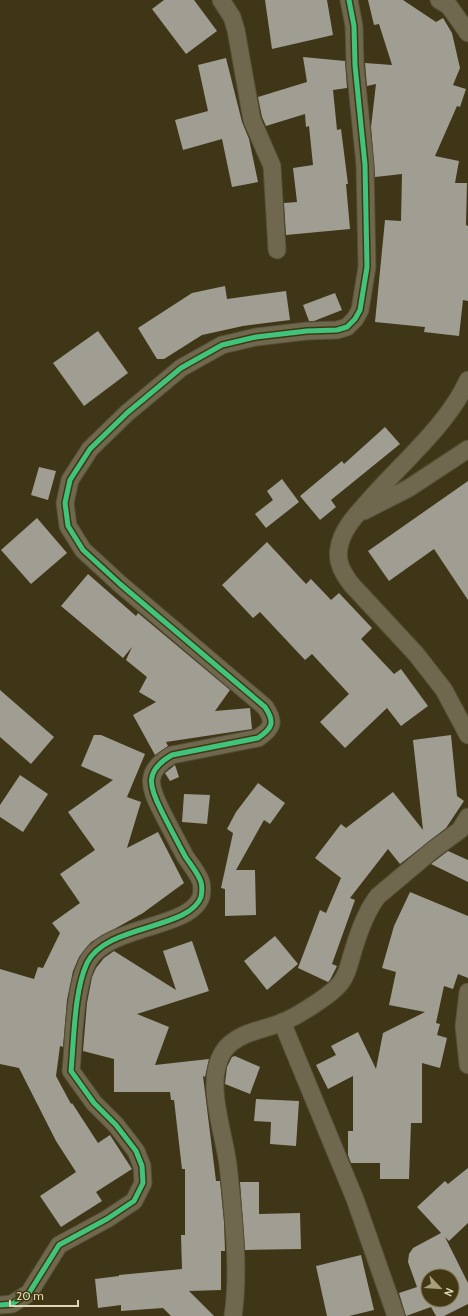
<svg xmlns="http://www.w3.org/2000/svg" width="468" height="1316" font-family="Cabin,sans-serif">
<style>
.building{fill:#a09d92;fill-rule:evenodd}
.lines{fill:none;stroke-linecap:round;stroke-linejoin:round}
.minor-casing{stroke:#564f37;stroke-width:19}
.minor{stroke:#6f684e;stroke-width:17}
.cycleway-casing{stroke:#413712;stroke-width:8}
.cycleway{stroke:#40c37c;stroke-width:5}
</style>
<rect width="100%" height="100%" fill="#3e3617"/>
<g class="building">
<path d="M164,0H194L217,31L186,54L152,9Z"/>
<path d="M265,0H327L333,35L272,49Z"/>
<path d="M368,0H403L436,22L443,18L452,33L460,68L453,85L466,89L460,107L457,106L435,156L459,161L455,183H467L466,225L468,226V301L463,300L459,336L424,332L425,327L375,322L385,220L401,221L402,174L375,177L371,127L376,84L367,86L365,63L392,65L379,24L374,25Z"/>
<path d="M303,57L345,61L347,88L333,90L337,130L341,129L348,184H346L350,229L286,235L284,203L297,202L293,168L313,165L309,126L306,127L305,114L266,126L262,117L258,97L307,82Z"/>
<path d="M226,58L242,122L249,139L258,182L232,187L222,139L183,150L175,120L208,111L198,65Z"/>
<path d="M225,286L227,299L286,291L290,320L243,326L202,335L164,359H157L138,328L192,293Z"/>
<path d="M335,293L342,310L314,321H309L303,305Z"/>
<path d="M98,331L128,373L84,406L53,363Z"/>
<path d="M385,427L400,444L331,500L336,507L320,520L300,496L342,461L344,464Z"/>
<path d="M39,467L56,471L48,500L31,495Z"/>
<path d="M282,479L299,502L266,528L255,514L273,500L267,491Z"/>
<path d="M468,481V600L434,549L389,581L368,551Z"/>
<path d="M37,518L67,553L31,584L1,550Z"/>
<path d="M267,542L306,584L311,579L331,600L339,593L372,628L361,639L394,674L401,669L428,706L401,726L387,708L345,748L320,722L349,694L312,654L305,660L260,612L253,618L222,585Z"/>
<path d="M88,574L136,616L138,613L230,690L215,711L250,708L252,729L166,742L168,746L155,755L133,715L156,702L139,692L147,677L126,660L132,647L123,658L61,606Z"/>
<path d="M0,690L54,737L31,764L0,737Z"/>
<path d="M94,735H101L145,754L127,797L141,802L127,848L158,832L184,883L143,913L91,942L79,957L73,971L67,1000L63,1047L60,1046L56,1076L71,1104L72,1103L98,1143L110,1135L132,1169L96,1192L102,1201L61,1227L40,1196L76,1172L56,1141L19,1068L0,1064V969L34,979L38,967L43,968L60,933L52,923L80,903L60,874L95,850L68,812L113,780L81,766Z"/>
<path d="M451,735L457,796L464,801L446,828L400,864L388,849L350,898L355,900L332,964L337,966L330,980L328,982L298,968L320,910L326,913L341,878L315,858L341,824L346,828L393,792L423,830L413,740Z"/>
<path d="M175,765L179,777L170,781L165,773Z"/>
<path d="M20,775L48,794L23,832L0,817V805Z"/>
<path d="M258,783L285,803L270,824L264,820L236,870H255L256,915L225,916V889L221,888L233,833L227,829L236,812Z"/>
<path d="M184,794L210,795L207,824L182,822Z"/>
<path d="M448,851L468,860V882L431,864Z"/>
<path d="M410,892L468,916V978L458,974L453,989L444,986L436,1023L440,1024L437,1035L447,1038L440,1068L422,1063V1123H411L409,1179H380V1163H351L348,1155V1131H353V1076L328,1089L316,1065L336,1055L331,1046L358,1032L376,1069L383,1033L425,1012L389,1005L396,972L382,968L394,926Z"/>
<path d="M275,936L298,964L267,990L244,961Z"/>
<path d="M192,941L209,991L137,1014L169,1027L155,1065L209,1059L205,1077L203,1076L216,1181H220L224,1222L225,1251H221V1290L189,1291L214,1316H171L163,1308L121,1311V1305L98,1308L95,1279L119,1276V1275L182,1269L181,1235H185V1169H182L174,1100H171L170,1092H114V1059L83,1051L87,1003L92,977L96,968L104,958L114,951L176,990L163,951Z"/>
<path d="M235,1056L260,1067L250,1094L225,1084L227,1067L232,1057Z"/>
<path d="M256,1099L299,1101L296,1146L270,1144L271,1122L254,1121Z"/>
<path d="M468,1168V1223L449,1241L445,1237L468,1283V1304L444,1316H436L431,1307L406,1316L399,1293L417,1287L408,1262L409,1254L413,1248L441,1233L417,1207L445,1181L448,1184ZM428,1276H452V1300H428Z"/>
<path d="M240,1182H259V1214L300,1213L301,1249L245,1250Z"/>
<path d="M361,1255L374,1310L349,1316H327L316,1266Z"/>
</g>
<g class="lines">
<g class="minor-casing">
<g id="minor">
<path d="M221,0L232,17L236,30L252,120L272,166L277,250"/>
<path d="M439,0L449,6L468,33"/>
<path d="M468,380C449,423 403,462 372,497C359,512 342,528 339,548C336,562 343,573 351,584L416,654L444,690L468,735"/>
<path d="M364,511L409,488L468,449"/>
<path d="M468,992L464,1026L468,1065"/>
<path d="M282,1022L355,1199L396,1316"/>
<path d="M0,1305L12,1304L29,1293L59,1245L107,1219L134,1201L143,1183L142,1166L136,1151L116,1125L94,1103L71,1071C74,1040 74,991 87,963C106,924 189,930 201,897C202,892 202,886 201,882C198,873 190,864 185,856C177,841 169,826 161,810C149,786 144,771 172,755L258,738C273,728 275,722 265,707L120,584L83,550L68,526L65,503L70,480L90,449L127,413L181,368L222,345L256,337L307,331L337,330L347,327L355,319L360,310L367,267L365,165L355,65L354,26L349,0"/>
<path d="M233,1316C240,1270 233,1211 228,1165C224,1132 204,1082 223,1052C235,1033 262,1030 281,1023C296,1017 326,998 337,987C348,977 350,959 355,945C360,929 367,910 378,896L434,849L460,830L468,817"/>
</g>
</g>
<use href="#minor" class="minor"/>
<g class="cycleway-casing">
<path id="cycleway" d="M0,1305L12,1304L29,1293L59,1245L107,1219L134,1201L143,1183L142,1166L136,1151L116,1125L94,1103L71,1071C74,1040 74,991 87,963C106,924 189,930 201,897C202,892 202,886 201,882C198,873 190,864 185,856C177,841 169,826 161,810C149,786 144,771 172,755L258,738C273,728 275,722 265,707L120,584L83,550L68,526L65,503L70,480L90,449L127,413L181,368L222,345L256,337L307,331L337,330L347,327L355,319L360,310L367,267L365,165L355,65L354,26L349,0"/>
</g>
<use href="#cycleway" class="cycleway"/>
</g>
<g transform="translate(440 1288) rotate(115)"><circle r="19" fill="#413712" stroke="#817753"/>
<path d="M0-3L7 15L0 10L-7 15Z" fill="#a79e7d"/>
<text y="-6" font-size="11" font-weight="bold" text-anchor="middle" fill="#e0d6b4">N</text>
</g>
<path d="M10 1300v6h68v-6" fill="none" stroke="#e0d6b4" stroke-width="2"/>
<text x="16" y="1300" font-size="12" fill="#e0d6b4" stroke="#413712" stroke-width="3" paint-order="stroke">20 m</text>
</svg>
